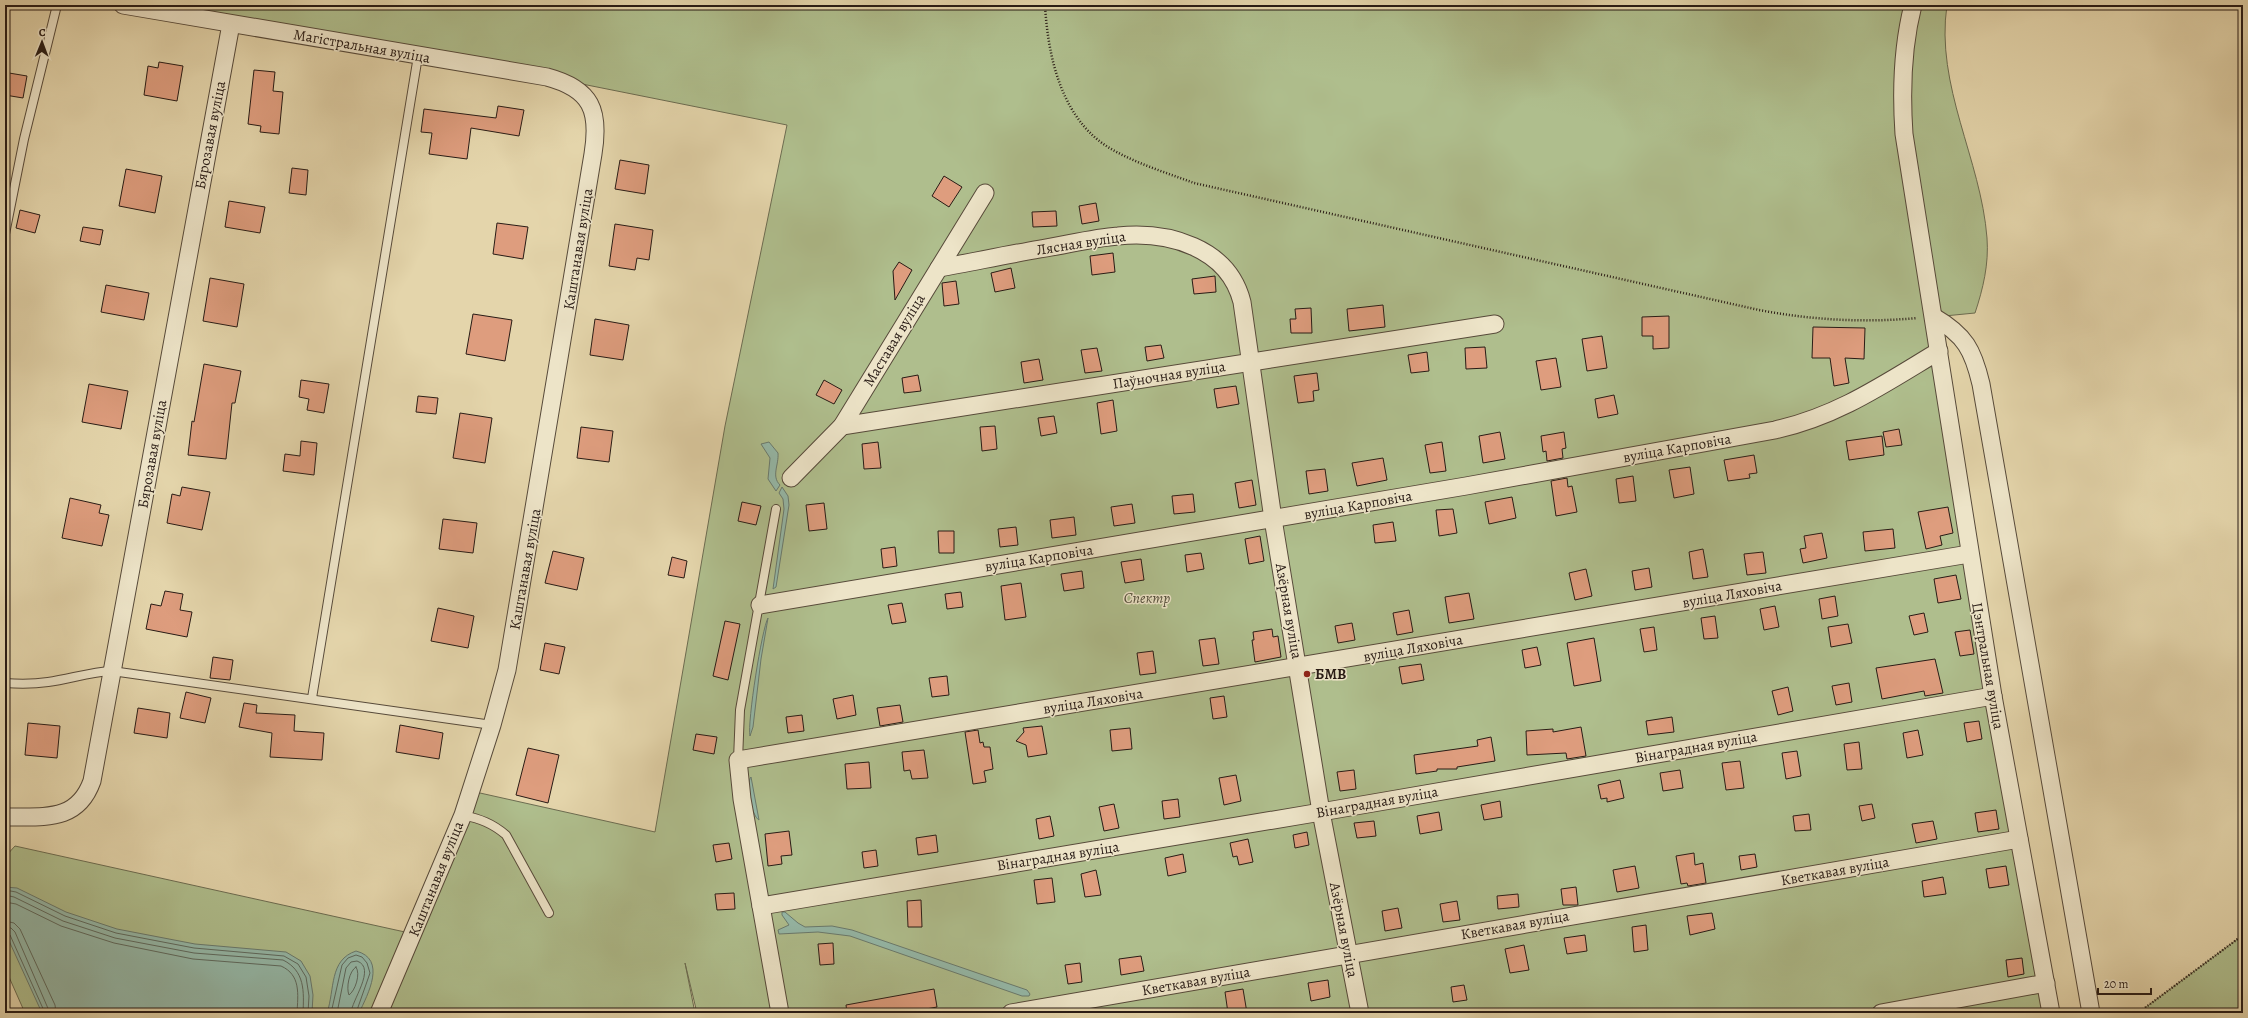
<svg xmlns="http://www.w3.org/2000/svg" width="2248" height="1018" font-family="Alegreya,serif">
<style>
.green{fill:#afbe8d;stroke:#6c6c51}
.water{fill:#95b9a9;stroke:#697a6e}
.lines{fill:none;stroke-linecap:round;stroke-linejoin:round}
.shore{stroke:#5e6a5f;stroke-width:1}
.building{fill:#de9d7e;stroke:#281b15}
.service-casing{stroke:#574a3a;stroke-width:10}
.minor-casing{stroke:#574a3a;stroke-width:19}
.path{stroke:#281b15;stroke-width:2.5;stroke-dasharray:1 2;stroke-linecap:butt}
.service{stroke:#ede4c8;stroke-width:8}
.minor{stroke:#ede4c8;stroke-width:17}
.poi-dot{fill:#8f2418;stroke:#ede4c8;stroke-width:1.5}
.labels{text-anchor:middle;dominant-baseline:central;stroke-width:3;stroke-linejoin:round;paint-order:stroke}
.street-label{font-size:15px;fill:#281b15;stroke:#ede4c8}
.park-label{font-size:15px;font-style:italic;fill:#504c39;stroke:#ede4c8}
.poi-label{font-size:15px;font-weight:bold;fill:#281b15;stroke:#ede4c8;text-anchor:start}
</style>
<rect width="100%" height="100%" fill="#e4d5ab"/>
<filter id="stains"><feTurbulence type="fractalNoise" baseFrequency=".005" numOctaves="4"/><feColorMatrix values="0 0 0 0 .2 0 0 0 0 .09 0 0 0 0 .02 0 0 0 .5 -.17"/></filter>
<radialGradient id="worn" r=".72"><stop offset=".6" stop-color="#630" stop-opacity="0"/><stop offset="1" stop-color="#630" stop-opacity=".3"/></radialGradient>
<g class="green">
<path d="M123,5H1947C1935,86 1981,159 1987,238C1989,264 1983,289 1975,313L1934,317L2051,1013H697L685,963L695,1013H25L5,968V857L15,846L414,934L471,791L655,832L725,426L787,125L547,77Z"/>
<path d="M2243,935V1013H2138Z"/>
</g>
<g class="water">
<path d="M769,442L778,453C779,465 771,476 780,485L776,491L768,479L770,458L761,444Z"/>
<path d="M782,487L788,496L789,505L776,587L773,589L784,509L783,499L779,493Z"/>
<path d="M768,618L761,659L753,727L750,736C747,723 762,628 768,618Z"/>
<path d="M751,777L759,820C751,816 746,782 751,777Z"/>
<path d="M5,887L17,888L66,912L117,929L195,944L286,952L301,961L310,976L313,995L312,1013H42L5,932Z"/>
<path d="M782,912H785L798,923L805,927L832,926L852,930L1027,990L1030,994L1029,996H1022L850,936L818,932L779,934L778,930L789,925L782,915Z"/>
<path d="M356,951C387,959 368,994 359,1013H327C335,989 329,960 356,951Z"/>
</g>
<g class="lines">
<g class="shore">
<path d="M5,890L16,892L65,916L116,933L194,948L284,956L298,964L306,977L309,996L308,1013"/>
<path d="M5,895L14,897L63,921L115,938L194,953L283,960C305,971 304,991 303,1013"/>
<path d="M5,902L16,904L61,926L114,943L193,959L281,966C301,975 298,994 297,1013"/>
<path d="M5,921L14,923L20,929L55,1005L56,1013"/>
<path d="M5,927L11,928L15,932L50,1013"/>
<path d="M5,932L10,935L45,1013"/>
<path d="M356,967C361,974 355,991 349,995C346,988 349,971 356,967Z"/>
<path d="M331,1013L342,965L348,958L356,955L362,957L367,963L370,973L356,1013"/>
<path d="M337,1013L346,968L351,962L357,961C377,968 351,1001 351,1013"/>
</g>
</g>
<g class="building">
<path d="M159,62L183,66L177,101L144,95L148,66L158,68Z"/>
<path d="M254,70L275,72L273,91L283,92L279,134L260,132L261,126L248,124Z"/>
<path d="M9,73L27,76L23,98L5,95Z"/>
<path d="M498,106L524,110L519,136L471,128L467,159L429,154L432,133L421,132L424,109L496,118Z"/>
<path d="M620,160L649,165L645,194L615,189Z"/>
<path d="M292,168L308,170L306,195L289,193Z"/>
<path d="M126,169L162,176L155,213L119,206Z"/>
<path d="M944,176L962,187L949,207L932,196Z"/>
<path d="M229,201L265,207L260,233L225,227Z"/>
<path d="M1096,203L1099,221L1082,224L1079,206Z"/>
<path d="M20,210L40,215L35,233L16,228Z"/>
<path d="M1056,211L1057,226L1033,227L1032,212Z"/>
<path d="M497,223L528,227L523,259L493,254Z"/>
<path d="M615,224L653,230L649,260L637,258L635,270L609,266Z"/>
<path d="M83,227L103,230L100,245L80,241Z"/>
<path d="M1113,253L1115,272L1092,275L1090,256Z"/>
<path d="M899,262L912,270L895,300L893,271Z"/>
<path d="M1011,268L1015,288L995,292L991,273Z"/>
<path d="M1215,276L1216,292L1194,294L1192,279Z"/>
<path d="M210,278L244,284L237,327L203,321Z"/>
<path d="M956,281L959,304L944,306L942,283Z"/>
<path d="M106,285L149,293L144,320L101,312Z"/>
<path d="M1383,305L1385,327L1349,331L1347,309Z"/>
<path d="M1311,308L1312,333H1291L1290,319H1296L1295,309Z"/>
<path d="M473,314L512,320L505,361L466,354Z"/>
<path d="M1669,316V348L1653,349V336H1642V317Z"/>
<path d="M595,319L629,325L623,360L590,355Z"/>
<path d="M1813,327L1865,328L1864,359L1845,358L1849,383L1834,386L1830,358H1812Z"/>
<path d="M1602,336L1607,368L1587,371L1582,339Z"/>
<path d="M1161,345L1164,358L1147,361L1145,347Z"/>
<path d="M1485,347L1487,368L1466,369L1465,348Z"/>
<path d="M1097,348L1102,371L1085,373L1081,350Z"/>
<path d="M1427,352L1429,371L1411,373L1408,355Z"/>
<path d="M1556,358L1561,387L1541,390L1536,361Z"/>
<path d="M1039,359L1043,380L1024,383L1021,362Z"/>
<path d="M204,364L241,371L235,403H232L226,459L188,455L192,421L194,422Z"/>
<path d="M1317,373L1319,390L1313,391L1314,401L1298,403L1294,376Z"/>
<path d="M918,375L921,391L904,393L902,378Z"/>
<path d="M301,380L329,384L324,413L307,410L309,399L299,397Z"/>
<path d="M824,380L842,390L834,404L816,395Z"/>
<path d="M89,384L128,391L121,429L82,422Z"/>
<path d="M1236,386L1239,404L1217,408L1214,389Z"/>
<path d="M1614,395L1618,414L1598,418L1595,399Z"/>
<path d="M418,396L438,398L436,414L416,412Z"/>
<path d="M1113,400L1117,431L1101,434L1097,403Z"/>
<path d="M460,413L492,418L485,463L453,458Z"/>
<path d="M1054,416L1057,433L1041,436L1038,418Z"/>
<path d="M995,426L997,449L982,451L980,427Z"/>
<path d="M581,427L613,431L609,462L577,458Z"/>
<path d="M1899,429L1902,445L1886,447L1883,432Z"/>
<path d="M1500,432L1505,459L1483,463L1479,436Z"/>
<path d="M1564,432L1566,448L1562,449L1563,458L1547,461L1546,451L1543,452L1541,436Z"/>
<path d="M1882,436L1884,455L1849,460L1846,441Z"/>
<path d="M301,441L317,443L314,475L283,471L285,454L300,456Z"/>
<path d="M878,442L881,468L864,469L862,444Z"/>
<path d="M1442,442L1446,471L1430,473L1425,445Z"/>
<path d="M1754,455L1757,473L1749,474L1750,478L1728,481L1724,460Z"/>
<path d="M1383,458L1387,480L1357,486L1352,463Z"/>
<path d="M1690,467L1694,494L1674,498L1669,470Z"/>
<path d="M1325,469L1328,491L1309,494L1306,471Z"/>
<path d="M1633,476L1636,501L1619,503L1616,479Z"/>
<path d="M1567,478L1568,487L1572,486L1577,512L1556,516L1551,481Z"/>
<path d="M1252,480L1256,505L1239,508L1235,483Z"/>
<path d="M182,487L210,492L202,530L167,523L172,494L180,496Z"/>
<path d="M1193,494L1195,512L1174,514L1172,496Z"/>
<path d="M1512,497L1516,518L1489,524L1485,502Z"/>
<path d="M70,498L101,505L99,513L109,515L102,546L62,538Z"/>
<path d="M742,502L761,506L756,525L738,521Z"/>
<path d="M824,503L827,529L809,531L806,505Z"/>
<path d="M1132,504L1135,523L1114,526L1111,507Z"/>
<path d="M1948,507L1953,533L1940,536L1942,545L1926,549L1918,512Z"/>
<path d="M1453,509L1457,533L1439,536L1436,510Z"/>
<path d="M1074,517L1076,535L1052,538L1050,520Z"/>
<path d="M443,519L477,523L473,553L439,549Z"/>
<path d="M1393,522L1396,541L1375,543L1373,525Z"/>
<path d="M1016,527L1018,545L1000,547L998,529Z"/>
<path d="M1893,529L1895,548L1865,551L1863,532Z"/>
<path d="M938,531H954V553H939Z"/>
<path d="M1822,533L1827,558L1803,563L1800,549L1806,548L1804,536Z"/>
<path d="M1260,536L1264,561L1249,564L1245,539Z"/>
<path d="M895,547L897,566L883,568L881,549Z"/>
<path d="M1703,549L1708,577L1693,579L1689,552Z"/>
<path d="M553,551L584,558L577,590L545,583Z"/>
<path d="M1763,552L1766,573L1747,575L1744,554Z"/>
<path d="M1201,553L1204,569L1187,572L1185,555Z"/>
<path d="M672,557L687,561L684,578L668,575Z"/>
<path d="M1141,559L1144,580L1125,583L1121,562Z"/>
<path d="M1649,568L1652,587L1635,590L1632,571Z"/>
<path d="M1586,569L1592,596L1575,600L1569,573Z"/>
<path d="M1082,571L1084,588L1064,591L1061,574Z"/>
<path d="M1956,575L1961,599L1938,603L1934,579Z"/>
<path d="M1021,583L1026,617L1005,620L1001,586Z"/>
<path d="M165,591L183,594L180,610L192,612L187,637L146,629L151,604L161,606Z"/>
<path d="M961,592L963,607L947,609L945,594Z"/>
<path d="M1469,593L1474,619L1449,623L1445,597Z"/>
<path d="M1835,596L1838,616L1822,619L1819,599Z"/>
<path d="M902,603L906,622L892,624L888,605Z"/>
<path d="M1775,606L1779,627L1764,630L1760,609Z"/>
<path d="M438,608L474,616L468,648L431,641Z"/>
<path d="M1409,610L1413,632L1397,635L1393,613Z"/>
<path d="M1924,613L1928,632L1914,635L1909,616Z"/>
<path d="M1715,616L1718,638L1704,639L1701,618Z"/>
<path d="M725,621L740,624L728,680L713,676Z"/>
<path d="M1352,623L1355,640L1338,643L1335,626Z"/>
<path d="M1848,624L1852,643L1831,647L1828,627Z"/>
<path d="M1654,627L1657,650L1644,652L1640,629Z"/>
<path d="M1272,629L1273,637L1278,636L1281,657L1255,662L1252,640H1254L1253,632Z"/>
<path d="M1970,630L1974,654L1960,656L1955,632Z"/>
<path d="M1215,638L1219,664L1203,666L1199,640Z"/>
<path d="M1594,638L1601,681L1574,686L1567,643Z"/>
<path d="M545,643L565,647L559,674L540,670Z"/>
<path d="M1537,647L1541,665L1525,668L1522,650Z"/>
<path d="M1153,651L1156,673L1140,675L1137,653Z"/>
<path d="M213,657L233,660L230,680L210,678Z"/>
<path d="M1935,659L1943,693L1925,696L1924,691L1882,699L1876,668Z"/>
<path d="M1421,664L1424,680L1402,684L1399,667Z"/>
<path d="M947,676L949,695L932,697L929,678Z"/>
<path d="M1849,683L1852,702L1836,705L1832,686Z"/>
<path d="M1788,687L1793,711L1778,715L1772,691Z"/>
<path d="M186,692L211,698L205,723L180,718Z"/>
<path d="M853,695L856,715L837,719L833,699Z"/>
<path d="M1224,696L1227,717L1213,719L1210,698Z"/>
<path d="M244,703L257,705L256,713L295,715L294,731L324,733L322,760L270,757L272,733L239,727Z"/>
<path d="M900,705L903,722L880,726L877,708Z"/>
<path d="M138,708L170,713L167,738L134,733Z"/>
<path d="M802,715L804,731L788,733L786,717Z"/>
<path d="M1672,717L1674,732L1648,735L1646,721Z"/>
<path d="M1979,721L1982,739L1967,742L1964,723Z"/>
<path d="M28,723L60,726L57,758L25,755Z"/>
<path d="M400,725L443,733L439,759L396,752Z"/>
<path d="M1042,726L1047,754L1028,757L1026,745L1016,741L1024,732L1023,728Z"/>
<path d="M1581,727L1586,756L1567,759L1566,753L1527,755L1526,731L1553,729V732Z"/>
<path d="M1130,728L1132,749L1112,751L1110,730Z"/>
<path d="M978,730L980,743L983,742L984,747H990L993,769L984,771L986,782L973,784L965,732Z"/>
<path d="M1918,730L1923,755L1907,758L1903,733Z"/>
<path d="M696,734L717,737L714,754L693,750Z"/>
<path d="M1491,737L1495,761L1457,767V769H1437V771L1416,774L1414,755L1478,746L1477,740Z"/>
<path d="M1859,742L1862,769L1847,770L1844,744Z"/>
<path d="M528,748L559,755L548,803L516,795Z"/>
<path d="M924,750L928,778L912,779L910,770L904,771L902,752Z"/>
<path d="M1797,751L1801,776L1786,779L1782,753Z"/>
<path d="M1740,761L1744,788L1726,790L1722,763Z"/>
<path d="M869,762L871,788L847,789L845,764Z"/>
<path d="M1354,770L1356,789L1340,791L1337,772Z"/>
<path d="M1680,770L1683,788L1663,791L1660,773Z"/>
<path d="M1236,775L1241,801L1224,805L1219,778Z"/>
<path d="M1620,780L1624,798L1607,802V798L1601,799L1598,785Z"/>
<path d="M1178,799L1180,817L1164,819L1162,801Z"/>
<path d="M1500,801L1502,817L1484,820L1481,805Z"/>
<path d="M1114,804L1119,828L1104,831L1099,807Z"/>
<path d="M1872,804L1875,818L1862,821L1859,806Z"/>
<path d="M1996,810L1999,829L1978,832L1975,813Z"/>
<path d="M1439,812L1442,830L1420,834L1417,816Z"/>
<path d="M1809,814L1811,830L1795,831L1793,816Z"/>
<path d="M1050,816L1054,836L1039,839L1036,819Z"/>
<path d="M1374,821L1376,836L1357,838L1354,823Z"/>
<path d="M1933,821L1937,839L1916,843L1912,824Z"/>
<path d="M789,831L792,855L781,856L782,864L768,866L765,834Z"/>
<path d="M1307,832L1309,845L1295,848L1293,835Z"/>
<path d="M936,835L938,852L918,855L916,838Z"/>
<path d="M1248,839L1253,862L1239,865L1237,856L1233,857L1230,843Z"/>
<path d="M729,843L732,859L716,862L713,845Z"/>
<path d="M876,850L878,866L864,868L862,852Z"/>
<path d="M1694,853L1695,865L1703,863L1706,883L1688,886L1687,883L1681,884L1676,856Z"/>
<path d="M1183,854L1186,872L1168,876L1165,858Z"/>
<path d="M1755,854L1757,867L1741,870L1739,856Z"/>
<path d="M1635,866L1639,888L1617,892L1613,870Z"/>
<path d="M2006,866L2009,885L1989,888L1986,869Z"/>
<path d="M1096,870L1101,895L1085,897L1081,874Z"/>
<path d="M1943,877L1946,894L1924,897L1922,881Z"/>
<path d="M1052,878L1055,902L1037,904L1034,880Z"/>
<path d="M1576,887L1578,905H1563L1561,889Z"/>
<path d="M734,893L735,909L717,910L715,894Z"/>
<path d="M1518,894L1519,907L1498,909L1497,896Z"/>
<path d="M921,900L922,927H908L907,901Z"/>
<path d="M1457,901L1460,920L1443,922L1440,904Z"/>
<path d="M1398,908L1402,928L1385,931L1382,911Z"/>
<path d="M1712,913L1715,929L1690,935L1687,916Z"/>
<path d="M1646,925L1648,950L1634,952L1632,927Z"/>
<path d="M1585,935L1587,951L1567,954L1564,938Z"/>
<path d="M833,943L834,964L820,965L818,944Z"/>
<path d="M1524,945L1529,970L1510,973L1505,949Z"/>
<path d="M1141,956L1144,971L1121,975L1119,959Z"/>
<path d="M2022,958L2024,974L2008,977L2006,960Z"/>
<path d="M1080,963L1082,982L1068,984L1065,965Z"/>
<path d="M1328,980L1330,997L1311,1001L1308,983Z"/>
<path d="M1464,985L1467,1000L1453,1002L1451,987Z"/>
<path d="M934,989L937,1007L904,1013H847L846,1005Z"/>
<path d="M1243,989L1247,1013H1228L1225,992Z"/>
</g>
<g class="lines">
<g class="service-casing">
<g id="service">
<path d="M5,234L24,139L57,5"/>
<path d="M5,683C20,684 34,684 48,682C70,679 90,672 112,671L492,725"/>
<path d="M312,698L418,56"/>
<path d="M738,760L740,710L776,509"/>
<path d="M463,815C480,819 492,823 506,835L549,913"/>
</g>
</g>
<g class="minor-casing">
<g id="minor">
<path d="M123,5L547,77C592,89 600,111 593,154L507,670L492,725L463,815L379,1013"/>
<path d="M1913,5C1902,48 1901,90 1904,134L1993,696L2051,1013"/>
<path d="M939,268C972,262 1006,255 1040,249C1066,245 1092,238 1118,236C1168,231 1228,247 1242,302L1273,519L1321,812L1360,1013"/>
<path d="M1934,317C1965,335 1973,350 1981,384L2091,1013"/>
<path d="M842,426L1495,324"/>
<path d="M791,478L842,426L985,193"/>
<path d="M760,605L1466,486L1775,430C1838,416 1884,384 1939,351"/>
<path d="M5,817C43,816 77,823 92,781L231,24"/>
<path d="M761,906L1321,812L1993,696"/>
<path d="M780,1013L742,799L738,760L1969,554"/>
<path d="M1011,1013L2019,839"/>
<path d="M1881,1013L2046,983"/>
</g>
</g>
<g class="path">
<path d="M1045,5C1048,58 1062,122 1113,150C1138,164 1167,173 1194,183L1759,310C1812,320 1863,323 1917,318"/>
<path d="M2138,1013L2243,935"/>
</g>
<use href="#service" class="service"/>
<use href="#minor" class="minor"/>
</g>
<circle class="poi-dot" cx="1307" cy="674" r="4"/>
<g class="labels">
<g class="street-label">
<text transform="translate(362 46) rotate(10)">Магістральная вуліца</text>
<text transform="translate(210 135) rotate(-79)">Бярозавая вуліца</text>
<text transform="translate(1081 243) rotate(-9)">Лясная вуліца</text>
<text transform="translate(578 249) rotate(-81)">Каштанавая вуліца</text>
<text transform="translate(894 340) rotate(-59)">Маставая вуліца</text>
<text transform="translate(1169 375) rotate(-9)">Паўночная вуліца</text>
<text transform="translate(1677 448) rotate(-10)">вуліца Карповіча</text>
<text transform="translate(152 454) rotate(-80)">Бярозавая вуліца</text>
<text transform="translate(1358 505) rotate(-10)">вуліца Карповіча</text>
<text transform="translate(1039 558) rotate(-9)">вуліца Карповіча</text>
<text transform="translate(525 569) rotate(-80)">Каштанавая вуліца</text>
<text transform="translate(1732 594) rotate(-10)">вуліца Ляховіча</text>
<text transform="translate(1289 611) rotate(80)">Азёрная вуліца</text>
<text transform="translate(1413 648) rotate(-10)">вуліца Ляховіча</text>
<text transform="translate(1988 666) rotate(80)">Цэнтральная вуліца</text>
<text transform="translate(1093 701) rotate(-9)">вуліца Ляховіча</text>
<text transform="translate(1696 747) rotate(-10)">Вінаградная вуліца</text>
<text transform="translate(1377 802) rotate(-10)">Вінаградная вуліца</text>
<text transform="translate(1058 856) rotate(-9)">Вінаградная вуліца</text>
<text transform="translate(1835 871) rotate(-10)">Кветкавая вуліца</text>
<text transform="translate(436 879) rotate(-68)">Каштанавая вуліца</text>
<text transform="translate(1515 925) rotate(-10)">Кветкавая вуліца</text>
<text transform="translate(1344 930) rotate(79)">Азёрная вуліца</text>
<text transform="translate(1196 981) rotate(-10)">Кветкавая вуліца</text>
</g>
<g class="park-label">
<text x="1147" y="598">Спектр</text>
</g>
<g class="poi-label">
<text x="1315" y="674">БМВ</text>
</g>
</g>
<rect width="2248" height="1018" fill="none" stroke="#e4d5ab" stroke-width="20"/>
<rect x="6" y="6" width="2236" height="1006" fill="none" stroke="#281b15" stroke-width="2"/>
<rect x="10" y="10" width="2228" height="998" fill="none" stroke="#281b15"/>
<g transform="translate(42 42) rotate(1)" stroke="#ede4c8" stroke-width="3" paint-order="stroke">
<path d="M0-3L7 15L0 10L-7 15Z" fill="#281b15"/>
<text y="-6" font-size="11" font-weight="bold" text-anchor="middle" fill="#281b15">С</text>
</g>
<path d="M2098 988v6h53v-6" fill="none" stroke="#281b15" stroke-width="2"/>
<text x="2104" y="988" font-size="12" fill="#281b15" stroke="#ede4c8" stroke-width="3" paint-order="stroke">20 m</text>
<rect width="100%" height="100%" filter="url(#stains)"/>
<rect width="100%" height="100%" fill="url(#worn)"/>
</svg>
